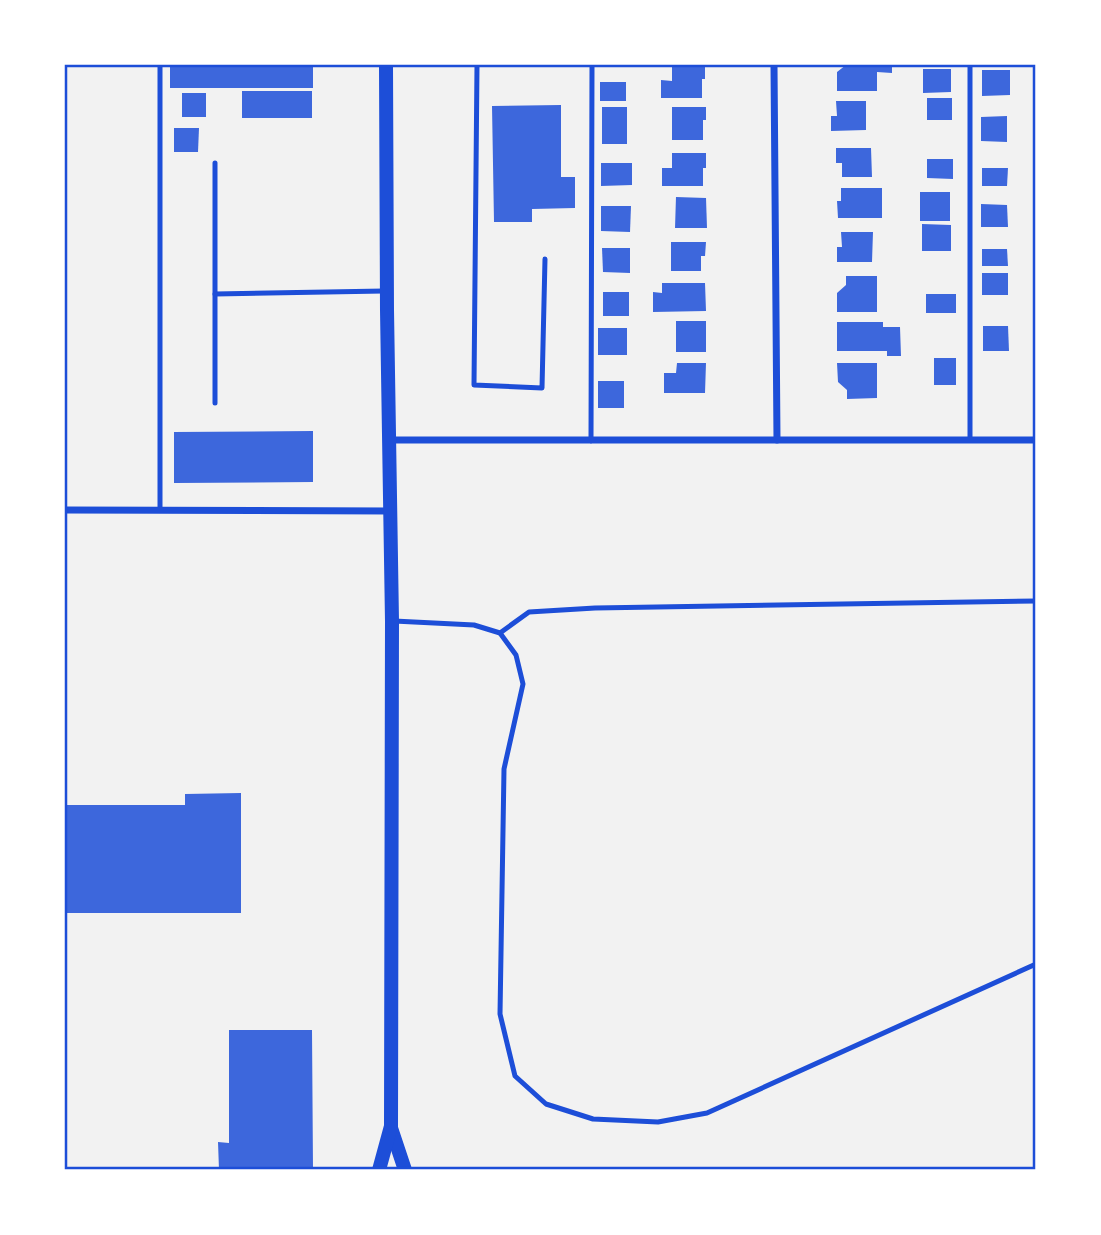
<svg xmlns="http://www.w3.org/2000/svg" width="1101" height="1235" font-family="Literata,serif">
<style>
.building{fill:#3d67dc}
.lines{fill:none;stroke-linecap:round;stroke-linejoin:round}
.service{stroke:#1d4ed8;stroke-width:5}
.minor{stroke:#1d4ed8;stroke-width:7}
.secondary{stroke:#1d4ed8;stroke-width:14}
.neatline{fill:none;stroke:#1d4ed8;stroke-width:2.5}
</style>
<rect width="100%" height="100%" fill="#f2f2f2"/>
<g class="building">
<rect x="170" y="65" width="143" height="23"/>
<path d="M672,65H705V79H702V98H661V80L672,81Z"/>
<path d="M846,65H892V73L877,72V91H837V72Z"/>
<path d="M923,69H951V92L923,93Z"/>
<path d="M982,70H1010V95L982,96Z"/>
<rect x="600" y="82" width="26" height="19"/>
<rect x="242" y="91" width="70" height="27"/>
<rect x="182" y="93" width="24" height="24"/>
<rect x="927" y="98" width="25" height="22"/>
<path d="M836,101H866V130L831,131V116H837Z"/>
<path d="M561,105V177H575V208L532,209V222H494L492,106Z"/>
<rect x="602" y="107" width="25" height="37"/>
<path d="M672,107H706V120H703V140H672Z"/>
<path d="M1007,116V142L981,141V117Z"/>
<path d="M174,128H199L198,152H174Z"/>
<path d="M836,148H871L872,177H842V163H836Z"/>
<path d="M672,153H706V168H703V186H662V168H672Z"/>
<path d="M927,159H953V179L927,178Z"/>
<path d="M601,163H632V185L601,186Z"/>
<path d="M982,168H1008L1007,186H982Z"/>
<path d="M841,188H882V218H838L837,201H841Z"/>
<rect x="920" y="192" width="30" height="29"/>
<path d="M676,197L706,198L707,228H675Z"/>
<path d="M981,204L1007,205L1008,227H981Z"/>
<path d="M601,206H631L630,232L601,231Z"/>
<path d="M922,224L951,225V251H922Z"/>
<path d="M841,232H873L872,262H837V247H842Z"/>
<path d="M671,242H706L705,256H701V271H671Z"/>
<path d="M602,248H630V273L603,272Z"/>
<path d="M982,249H1007L1008,266H982Z"/>
<rect x="982" y="273" width="26" height="22"/>
<path d="M846,276H877V312H837V293L846,285Z"/>
<path d="M662,283H705L706,311L653,312V292L662,293Z"/>
<rect x="603" y="292" width="26" height="24"/>
<rect x="926" y="294" width="30" height="19"/>
<rect x="676" y="321" width="30" height="31"/>
<path d="M837,322H883V327H900L901,356H887V351H837Z"/>
<path d="M983,326H1008L1009,351H983Z"/>
<rect x="598" y="328" width="29" height="27"/>
<rect x="934" y="358" width="22" height="27"/>
<path d="M677,363H706L705,393H664V373H676Z"/>
<path d="M837,363H877V398L847,399V390L838,382Z"/>
<rect x="598" y="381" width="26" height="27"/>
<path d="M313,431V482L174,483V432Z"/>
<path d="M241,793V913H65V805H185V794Z"/>
<path d="M229,1030H312L313,1170H219L218,1142L229,1143Z"/>
</g>
<g class="lines">
<g class="service">
<path d="M160,65V510"/>
<path d="M477,65L474,385L542,388L545,259"/>
<path d="M970,65V440"/>
<path d="M215,163V294L384,291"/>
<path d="M215,294V403"/>
<path d="M591,441L592,65"/>
<path d="M394,621L474,625L500,633L516,655L523,684L504,769L500,1014L515,1076L546,1104L593,1119L658,1122L707,1113L1036,964"/>
<path d="M500,633L529,612L595,608L1036,601"/>
</g>
<g class="minor">
<path d="M774,65L777,440"/>
<path d="M389,440H1036"/>
<path d="M65,510L390,511"/>
</g>
<g class="secondary">
<path d="M391,1128L405,1170"/>
<path d="M379,1170L391,1126L392,621L387,310L386,65"/>
</g>
</g>
<rect width="1101" height="1235" fill="none" stroke="#ffffff" stroke-width="133"/>
<rect x="66" y="66" width="968" height="1102" class="neatline"/>
</svg>
